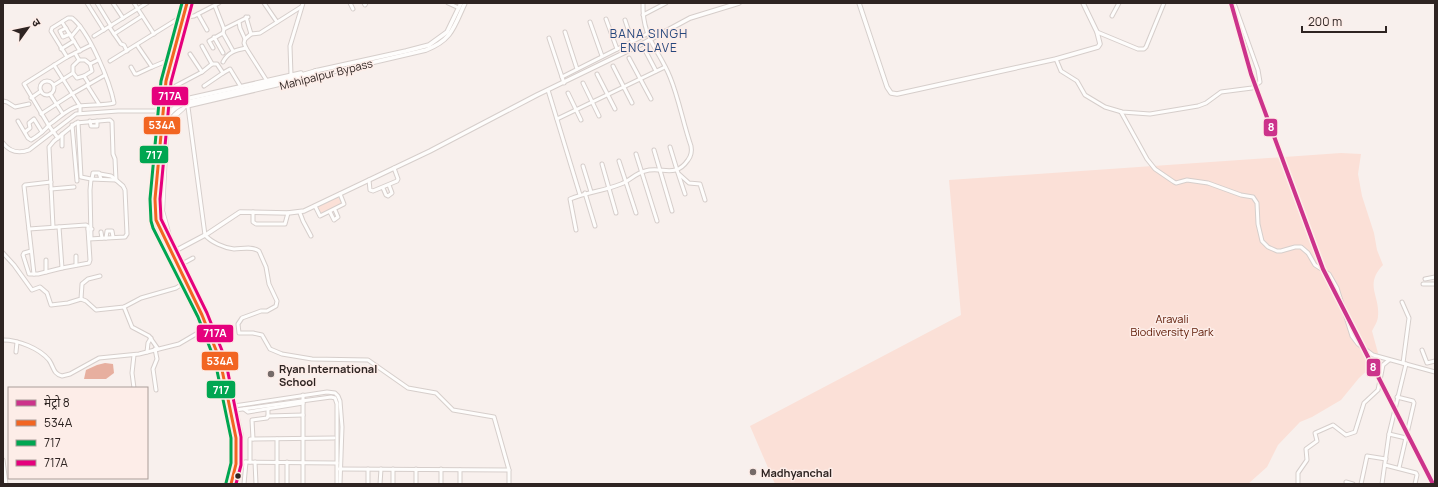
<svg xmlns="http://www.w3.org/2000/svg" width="1438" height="487" font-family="Manrope,'Noto Sans Devanagari',sans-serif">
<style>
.green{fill:#fbe0d7}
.water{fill:#e7af9f}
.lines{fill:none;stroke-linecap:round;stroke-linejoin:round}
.minor-casing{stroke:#d6cecb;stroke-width:5}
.tertiary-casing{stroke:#d6cecb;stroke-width:5.5}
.primary-casing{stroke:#d6cecb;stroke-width:6}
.minor{stroke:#fefdfc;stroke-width:3}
.tertiary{stroke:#fefdfc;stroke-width:3.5}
.primary{stroke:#fefdfc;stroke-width:4.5}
.primary-bridge-casing{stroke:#d6cecb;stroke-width:6;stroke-linecap:butt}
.primary-bridge{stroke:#fefdfc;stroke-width:4.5}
.bus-1-casing{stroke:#fdede8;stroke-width:6}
.bus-2-casing{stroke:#fdede8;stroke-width:6}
.bus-3-casing{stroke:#fdede8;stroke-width:6}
.bus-1{stroke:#f26522;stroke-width:3}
.bus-2{stroke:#00a651;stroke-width:3}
.bus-3{stroke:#e5007d;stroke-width:3}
.metro-1-casing{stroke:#fdede8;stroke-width:7}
.metro-1{stroke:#cc338b;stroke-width:4}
.poi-dot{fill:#756b69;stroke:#fdede8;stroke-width:1.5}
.bus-dot{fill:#2e2422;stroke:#fdede8;stroke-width:1.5}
.labels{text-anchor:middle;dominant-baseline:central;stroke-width:3;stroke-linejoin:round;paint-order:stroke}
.street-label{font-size:11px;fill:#2e2422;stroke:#fdede8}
.park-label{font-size:11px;fill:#5c1803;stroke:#fdede8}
.poi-label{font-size:11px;font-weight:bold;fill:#2e2422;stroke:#fdede8;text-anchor:start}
.neighbourhood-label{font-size:12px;letter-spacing:1px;fill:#25477d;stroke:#fdede8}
.line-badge{stroke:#fdede8;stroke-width:1.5}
.badge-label{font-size:11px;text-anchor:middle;font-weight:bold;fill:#fff}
</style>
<rect width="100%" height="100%" fill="#f8f0ed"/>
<g class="green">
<path d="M1341,153L1361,154L1358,174L1362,196L1374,233L1377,250L1383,265C1364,285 1380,295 1378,316C1378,321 1374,327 1372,331L1378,353L1371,367L1359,378L1341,400L1312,417L1300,422L1278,445L1267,467L1248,484H775L750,426L961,315L949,180Z"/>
<path d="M338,197L342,203L341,204L319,214L317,207Z"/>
</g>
<path class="water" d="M105,363L113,364L114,373L106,379H84L86,370L97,365Z"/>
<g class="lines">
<g class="minor-casing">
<g id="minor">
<path d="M87,3L104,30"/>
<path d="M97,3L111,26"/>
<path d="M113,3L123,18"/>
<path d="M134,3L154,34"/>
<path d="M264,3L277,22"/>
<path d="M350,3L353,9"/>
<path d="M364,3L365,5L366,3"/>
<path d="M448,3L459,8"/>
<path d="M215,6L224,29"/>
<path d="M198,14L207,30"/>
<path d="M643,15L666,3"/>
<path d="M1112,16L1119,3"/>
<path d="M187,17L194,16L219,3"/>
<path d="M246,17L251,34"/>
<path d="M606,19L617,49"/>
<path d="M625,20L632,41"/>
<path d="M62,22L80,51"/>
<path d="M239,22L240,28L245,39"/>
<path d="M590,22L602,56"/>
<path d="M66,28L60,31L63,37L70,34"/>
<path d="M110,28L121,44L124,45L127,51"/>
<path d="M565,32L577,69"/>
<path d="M1097,32L1138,49H1144L1146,47L1164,3"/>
<path d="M223,33L224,29L248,17"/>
<path d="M114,34L142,16"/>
<path d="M94,36L147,3"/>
<path d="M71,37L80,26"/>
<path d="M214,37L223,53"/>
<path d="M549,38L564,83"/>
<path d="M137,45L152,67L164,62L170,64"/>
<path d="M213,48L209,41L223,33L233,51"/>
<path d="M61,49L74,41"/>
<path d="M645,50L656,71"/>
<path d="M75,53L79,60L73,66V73L77,78L84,76"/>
<path d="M190,54L202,72"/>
<path d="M67,57L91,45"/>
<path d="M629,58L651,99"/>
<path d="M1056,59L1061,71L1077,81L1085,95L1105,107L1122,112L1150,114L1198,106L1206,103L1221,92L1252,88L1260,82L1258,70L1234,3"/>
<path d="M79,60H85L90,64L98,60"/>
<path d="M110,61L184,15"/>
<path d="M223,62C228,52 236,50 246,48"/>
<path d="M212,64H217L223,73L230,69L241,87"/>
<path d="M54,65L80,106V113"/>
<path d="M613,66L632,103"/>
<path d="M131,67L135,74H137L152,67"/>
<path d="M597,74L615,109"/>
<path d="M291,75L290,46L303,3"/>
<path d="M562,77L647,34"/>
<path d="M267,81L246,48L244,43L245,39L251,34L260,33L301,7"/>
<circle cx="47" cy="88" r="7"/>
<path d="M583,83L599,116"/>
<path d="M89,84L84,76L92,71L90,64"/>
<path d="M54,85L73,73"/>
<path d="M87,85L99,104"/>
<path d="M204,86L223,73"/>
<path d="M168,90L202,72L212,64L202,46"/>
<path d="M548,90L580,195"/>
<path d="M568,93L581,120"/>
<path d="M50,94L63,114"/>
<path d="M31,98L41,91"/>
<path d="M3,101L7,102L15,107L29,104"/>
<path d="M188,107L205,235C211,242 224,248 234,249C242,249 252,246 259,251L266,267L269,284L277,301L276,306L267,311H261L242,318L238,324L239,333H253L262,335L270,349L282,354L312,359L368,360L408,388L436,393L453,410L494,417L509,470V484"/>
<path d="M1121,112L1147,159L1155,169L1174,182L1176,183L1187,180L1208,183L1241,195L1253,197L1257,203L1258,224L1262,241L1268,247L1277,251H1281L1295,247H1301L1308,253L1315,265L1329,274L1337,288L1352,336L1358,344L1373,355L1435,372"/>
<path d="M41,114L72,94L105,75"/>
<path d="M557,119L665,67"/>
<path d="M18,121L28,138L31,140C38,136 45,130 50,124C59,118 68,108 79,106C90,104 103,106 114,103C110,82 89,31 72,18H68L52,28L51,31L67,57L24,84L49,126L58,138"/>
<path d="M90,121L91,126H97V121"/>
<path d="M78,122L81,177L91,179L116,180"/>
<path d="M72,125L77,181"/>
<path d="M25,132L30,128L29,123L34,119L42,132"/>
<path d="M62,134V146"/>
<path d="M3,143C10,152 18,154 29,150L76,114L118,111H163"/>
<path d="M670,147L677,170L685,194"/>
<path d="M654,150L672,211"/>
<path d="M636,154L657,221"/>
<path d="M619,161L636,213"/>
<path d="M602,164L616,213"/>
<path d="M583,166L591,192"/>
<path d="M100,174L111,176L115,179"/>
<path d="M679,174L689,183L700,184L705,200"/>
<path d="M92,179L93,173H99L101,179"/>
<path d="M369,180L370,190L373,191L397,181L398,179L394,168"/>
<path d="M51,182L25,185L24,186L34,274H38L62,268L89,263L90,260L88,229"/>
<path d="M383,188L386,195L388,196L392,193L389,185"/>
<path d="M51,189L74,187"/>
<path d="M585,193L595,226"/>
<path d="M315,206L320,216L344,204L340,194"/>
<path d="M253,212V222L256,224H285L288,213"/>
<path d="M330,212L334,220L338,217L335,210"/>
<path d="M300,213L303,221L311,236"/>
<path d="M53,227L49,147L54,141L76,123L110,120L112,122L113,154L115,159L116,180L123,186L125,190L127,234L125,237L89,239"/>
<path d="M59,227L62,268"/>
<path d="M29,229L86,225L88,226V229H92"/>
<path d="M576,230L570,199C587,192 604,191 621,184C629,181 636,173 645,171C662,166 675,179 688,160C691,156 692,151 691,146C683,123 679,99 670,77C658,48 642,38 643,3"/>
<path d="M101,232L102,238"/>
<path d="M91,238L90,190L91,179"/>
<path d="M106,238L107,231H112L113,237"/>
<path d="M31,251L24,253L23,255L29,274H34"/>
<path d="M3,253L14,265L32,290L40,287L47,293L51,305L68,303L81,299L82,284L88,279L100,276"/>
<path d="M76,256V265"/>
<path d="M46,260V272"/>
<path d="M182,264L193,258"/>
<path d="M1425,279L1435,277"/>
<path d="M1423,284H1435"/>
<path d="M81,299L86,301L96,310L124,307L141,298L176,288L187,281"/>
<path d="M1402,302L1409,318L1403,363"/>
<path d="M124,307L132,327L149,336L158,349"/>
<path d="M3,340C18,340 39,348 49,360C54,367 53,374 62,376L70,374L99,358L139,354L179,344L208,327"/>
<path d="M155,349L157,359L153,369L156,390"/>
<path d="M1422,350L1427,363L1435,361"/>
<path d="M16,352L17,342"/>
<path d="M147,352L148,343L151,338"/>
<path d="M134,355L132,373L134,388"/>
<path d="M1397,397L1413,401L1414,403L1399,468"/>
<path d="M234,406L327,392L335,393L338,396L340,401L342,427L340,484"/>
<path d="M244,409L248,412L303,403"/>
<path d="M235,410L331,397L335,398L337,404V484"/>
<path d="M268,416L303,415"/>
<path d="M1389,434L1406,438"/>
<path d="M253,439L252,420L267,418L268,416V409"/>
<path d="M3,460L6,484"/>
<path d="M240,462L337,463"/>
<path d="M250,462V439L334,438"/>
<path d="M255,462L256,484"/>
<path d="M1385,465L1416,473L1417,475L1415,484"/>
<path d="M339,469L509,470"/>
<path d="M368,469V484"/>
<path d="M393,469V484"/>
<path d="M416,469V484"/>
<path d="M1346,482L1353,484"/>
<path d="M244,484L246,462"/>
<path d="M277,484V439"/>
<path d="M287,484V462"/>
<path d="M303,484V395"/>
<path d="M380,484L381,469"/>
<path d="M441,484V469"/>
<path d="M460,484V470"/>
<path d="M1298,484V473L1307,460L1306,449L1317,441L1315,433L1333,425L1346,435L1355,432L1364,403L1378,390L1383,365L1389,360"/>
<path d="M1361,484L1367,456L1386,459"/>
<path d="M1382,484L1389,434L1406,364"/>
</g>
</g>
<g class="tertiary-casing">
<g id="tertiary">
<path d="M859,3L887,87L891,93L897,94L1056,59L1098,47L1100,44L1097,32L1083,3"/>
<path d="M315,71L406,51L429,45L447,32L461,3"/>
<path d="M166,107L186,99L301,73"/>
<path d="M174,109L426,50C452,40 454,27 465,3"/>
<path d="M175,251L207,234L240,212L288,213L304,211L430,151L537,95L640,45L690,18L739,3"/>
</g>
</g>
<g class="primary-casing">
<g id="primary">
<path d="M187,3L181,29L166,81L155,199L156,220L158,226L161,231C177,269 200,305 215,344C223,364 226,387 231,409C237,438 240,455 231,484"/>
<path d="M168,94L162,211L169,236L189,279"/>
<path d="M182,104L289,79L317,71"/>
<path d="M167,128L174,116L183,108"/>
<path d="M158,193V212L161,227"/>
<path d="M192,285L216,337"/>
<path d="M222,353L241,436V456L235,481"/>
</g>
</g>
<use href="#minor" class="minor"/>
<use href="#tertiary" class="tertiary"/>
<use href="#primary" class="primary"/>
<g class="primary-bridge-casing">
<path id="primary-bridge" d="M162,127C166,116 171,109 182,104"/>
</g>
<use href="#primary-bridge" class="primary-bridge"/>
<g class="bus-1-casing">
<path id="bus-1" d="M187,3L166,81L155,199L156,220L202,315L220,360L236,438V464L231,484"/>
</g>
<g class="bus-2-casing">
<path id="bus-2" d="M182,3L161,81L150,199L151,221L153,228L198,317L215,361L231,438V463L226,483"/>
</g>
<g class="bus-3-casing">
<path id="bus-3" d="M192,4L171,82L160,199L161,219L207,313L225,358L241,437V465L236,484"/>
</g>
<use href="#bus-1" class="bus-1"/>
<use href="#bus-2" class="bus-2"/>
<use href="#bus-3" class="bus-3"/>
<g class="metro-1-casing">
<path id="metro-1" d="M1231,3L1251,74L1323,269L1433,484"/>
</g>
<use href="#metro-1" class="metro-1"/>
</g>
<g class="poi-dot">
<circle cx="271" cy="374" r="4"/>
<circle cx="753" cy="472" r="4"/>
</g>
<circle class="bus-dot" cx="238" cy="476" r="3.5"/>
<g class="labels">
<g class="street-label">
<text transform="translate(326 74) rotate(-14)">Mahipalpur Bypass</text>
</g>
<g class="park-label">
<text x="1172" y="318">Aravali<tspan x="1172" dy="13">Biodiversity Park</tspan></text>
</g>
<g class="poi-label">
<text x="279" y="368">Ryan International<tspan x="279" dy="13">School</tspan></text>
<text x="761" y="472">Madhyanchal</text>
</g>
<g class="neighbourhood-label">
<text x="649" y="33">BANA SINGH<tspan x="649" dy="14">ENCLAVE</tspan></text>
</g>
</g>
<g class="line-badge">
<rect x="151" y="86" width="38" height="20" rx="4" fill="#e5007d"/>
<rect x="143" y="116" width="38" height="19" rx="4" fill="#f26522"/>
<rect x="1263" y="118" width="15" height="19" rx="4" fill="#cc338b"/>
<rect x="139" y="145" width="30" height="19" rx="4" fill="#00a651"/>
<rect x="196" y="324" width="38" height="19" rx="4" fill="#e5007d"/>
<rect x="201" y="351" width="38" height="20" rx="4" fill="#f26522"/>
<rect x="1366" y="358" width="15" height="19" rx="4" fill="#cc338b"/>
<rect x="206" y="380" width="30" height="19" rx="4" fill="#00a651"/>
</g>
<g class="badge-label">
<text x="170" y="100">717A</text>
<text x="162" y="129">534A</text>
<text x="1271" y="131">8</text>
<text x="154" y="159">717</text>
<text x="215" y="337">717A</text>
<text x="220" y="365">534A</text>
<text x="1373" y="371">8</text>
<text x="221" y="394">717</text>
</g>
<rect width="1438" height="487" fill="none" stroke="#2e2422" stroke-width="8"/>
<rect x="8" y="387" width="140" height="92" fill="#fdede8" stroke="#aa9d99"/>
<rect x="16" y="400" width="20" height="6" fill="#cc338b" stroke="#aa9d99"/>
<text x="44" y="407" font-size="12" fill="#2e2422">मेट्रो 8</text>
<rect x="16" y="420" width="20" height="6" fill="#f26522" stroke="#aa9d99"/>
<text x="44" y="427" font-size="12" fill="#2e2422">534A</text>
<rect x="16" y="440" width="20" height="6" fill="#00a651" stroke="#aa9d99"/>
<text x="44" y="447" font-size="12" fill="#2e2422">717</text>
<rect x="16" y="460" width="20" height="6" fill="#e5007d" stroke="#aa9d99"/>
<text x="44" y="467" font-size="12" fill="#2e2422">717A</text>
<g transform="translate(28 28) rotate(57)" stroke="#fdede8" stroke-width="3" paint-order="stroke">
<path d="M0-3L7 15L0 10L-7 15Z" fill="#2e2422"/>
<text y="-6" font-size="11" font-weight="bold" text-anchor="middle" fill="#2e2422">उ</text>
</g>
<path d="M1302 26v6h84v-6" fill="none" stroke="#2e2422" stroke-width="2"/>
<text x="1308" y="26" font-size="12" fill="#2e2422" stroke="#fdede8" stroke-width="3" paint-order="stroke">200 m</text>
</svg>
